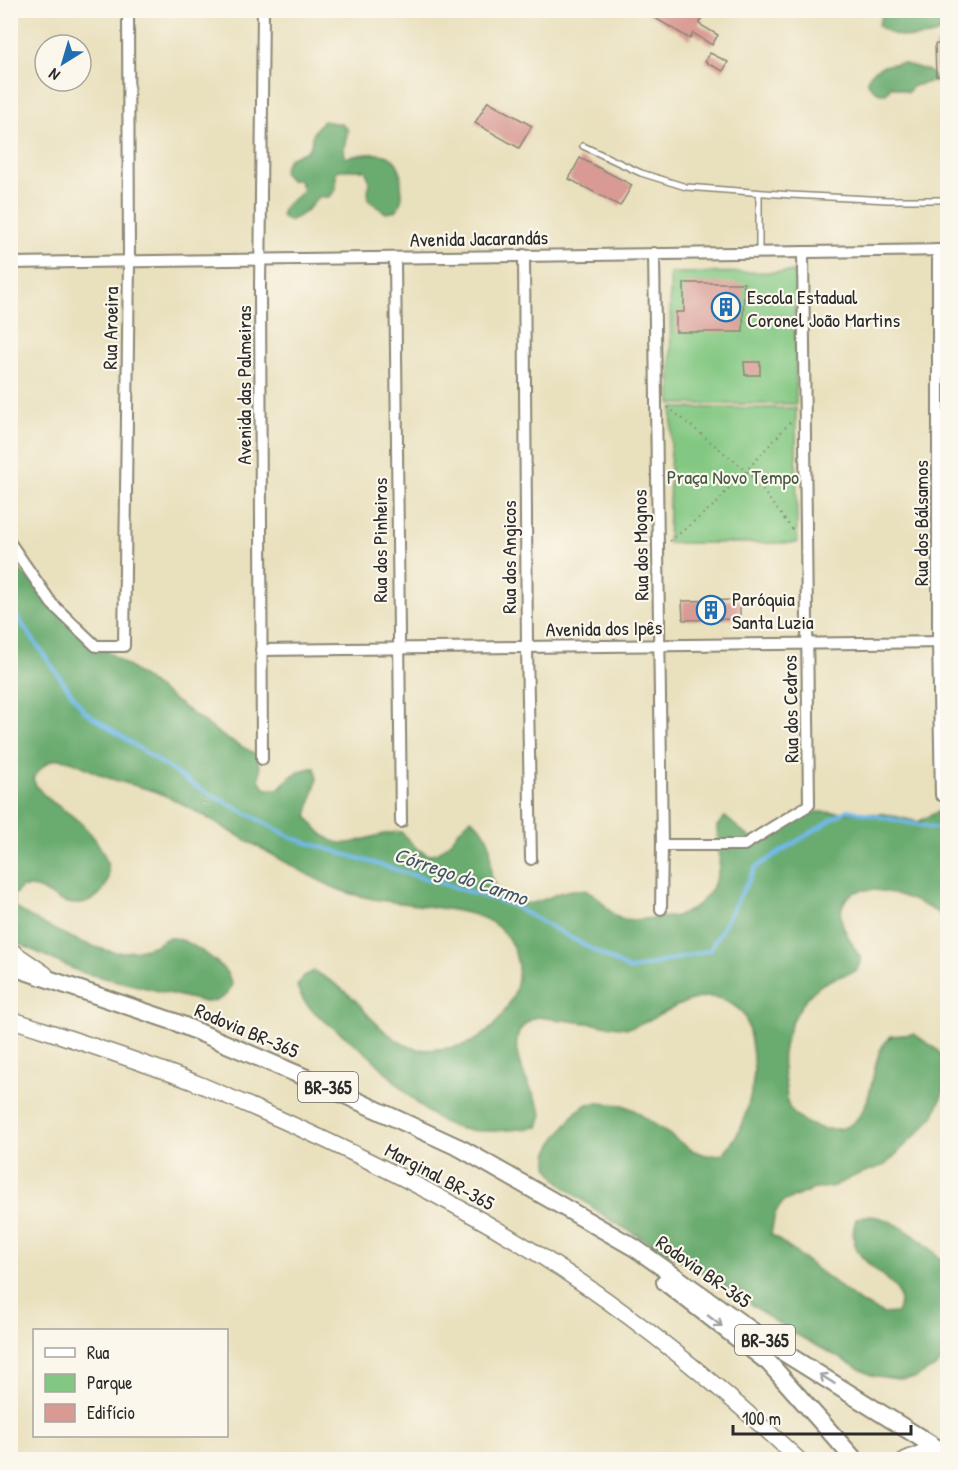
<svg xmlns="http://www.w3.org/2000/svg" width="958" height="1470" font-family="'Patrick Hand',sans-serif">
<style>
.green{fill:#83c882;stroke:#577a56;stroke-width:1.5}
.forest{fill:#6aac70;stroke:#4a6c4e;stroke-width:1.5}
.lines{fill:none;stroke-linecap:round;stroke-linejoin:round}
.stream{stroke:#72b9e9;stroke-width:4}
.building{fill:#d89a93}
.lane-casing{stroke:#8a8674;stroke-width:8}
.street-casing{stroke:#8a8674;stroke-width:14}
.secondary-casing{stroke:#8a8674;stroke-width:18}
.primary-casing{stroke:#8a8674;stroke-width:20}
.path{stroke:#8a8674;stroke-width:2;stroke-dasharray:1.5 4.5;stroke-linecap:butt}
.lane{stroke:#fff;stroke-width:5}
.street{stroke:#fff;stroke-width:10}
.secondary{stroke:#fff;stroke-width:15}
.primary{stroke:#fff;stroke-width:16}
.oneway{stroke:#a0a0a0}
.labels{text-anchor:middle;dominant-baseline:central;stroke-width:4.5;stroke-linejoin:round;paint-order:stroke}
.shield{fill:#fbf7ec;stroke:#696865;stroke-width:1.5}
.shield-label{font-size:18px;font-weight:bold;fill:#2b2b2b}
.street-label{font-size:20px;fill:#2b2b2b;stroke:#fbf7ec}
.poi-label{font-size:20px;fill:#2b2b2b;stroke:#fbf7ec;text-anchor:start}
.park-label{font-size:20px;fill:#455a45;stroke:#fbf7ec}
.water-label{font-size:21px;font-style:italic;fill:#405664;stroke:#fbf7ec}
</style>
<rect width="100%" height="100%" fill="#fbf7ec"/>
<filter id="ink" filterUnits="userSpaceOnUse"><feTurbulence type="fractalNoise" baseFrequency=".0167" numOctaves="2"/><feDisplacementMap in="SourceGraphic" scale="12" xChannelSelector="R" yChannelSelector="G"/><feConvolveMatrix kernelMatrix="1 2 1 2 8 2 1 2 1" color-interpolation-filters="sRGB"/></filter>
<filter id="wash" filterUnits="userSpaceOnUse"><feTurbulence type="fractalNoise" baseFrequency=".008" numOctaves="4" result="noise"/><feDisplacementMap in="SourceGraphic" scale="24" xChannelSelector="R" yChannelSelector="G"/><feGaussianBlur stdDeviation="1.35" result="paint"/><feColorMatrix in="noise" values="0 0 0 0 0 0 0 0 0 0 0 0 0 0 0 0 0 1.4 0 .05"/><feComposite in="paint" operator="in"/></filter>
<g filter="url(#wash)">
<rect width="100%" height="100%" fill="#e9e0bd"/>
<g class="green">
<path d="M795,272L796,404H671L670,273Z"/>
<path d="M672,408H796L797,543H668Z"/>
</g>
<g class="forest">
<path d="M925,10L931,11L942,16V26L937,34C918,40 893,39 878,25L882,16L886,14L899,13L907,19L917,22Z"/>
<path d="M902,63L929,71L935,79L934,81L913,86L908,92L891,86L886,94C877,93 870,88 867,80C874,65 887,65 902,63Z"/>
<path d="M323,121L341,124L348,130L344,148L345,158C360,154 391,148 398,166C401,171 401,179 401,185C403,196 402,203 396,211L386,213L368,200L369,179L365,170C355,171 346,168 336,171V190L329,197H319C309,208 303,216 289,221L281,216C285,199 296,202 303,189L299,180H290L283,172C289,147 302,160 310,147C311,146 312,138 312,137C314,130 318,126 323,121Z"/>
<path d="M10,560L80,631L227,739L256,754L260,769L259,780L266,789H278C290,777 298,768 315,768L317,779L307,816C340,865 358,833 401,832L417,849L428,855C451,851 453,832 471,819C505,842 481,872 497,888C534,923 546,887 582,890C599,891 604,909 617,917C628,922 643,919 654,918C661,917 669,918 676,916C698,910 716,890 719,867C721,854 717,840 717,826L725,817L753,840L763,843L792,820L817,812L885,814L918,822L937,812L947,810V919C928,904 846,865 841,913C840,928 854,946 861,959L857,970C845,976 831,977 820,986C801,999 786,1030 783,1053C781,1065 784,1077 786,1089C787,1095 786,1101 789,1107C801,1128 840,1138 856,1120C875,1099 870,1068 882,1047C884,1043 888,1040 891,1036L914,1034L936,1049L946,1060L947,1083L934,1115L925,1126L885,1165L859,1174L834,1186L811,1190L783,1202L775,1213L771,1234L861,1303L883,1314L897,1313C916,1272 838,1273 856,1219C861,1217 865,1215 870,1216C894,1217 933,1247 947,1267V1353L937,1366L915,1378L897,1379L871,1375L788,1330L714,1279L610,1220L566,1188L555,1177L548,1166V1155L552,1144L576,1112L587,1104L598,1103L623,1105L634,1110L690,1149C703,1155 710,1157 723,1154C731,1144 739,1134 743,1122C748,1107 753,1088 754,1072C754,1058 750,1030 745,1017C740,1007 722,997 710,997C681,997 656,1022 628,1028L537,1017C493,1034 532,1086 542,1114L538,1127C514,1130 474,1135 451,1126C424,1115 396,1082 375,1061C355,1042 331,1028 311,1009C304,1002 300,995 297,986L304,976L314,971C329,979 343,989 355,1000C362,1006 366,1014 373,1020C384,1032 402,1046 418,1049C431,1051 442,1049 454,1047C483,1043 501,1021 513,996C523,976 518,948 503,932C489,916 466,912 446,909C411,903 367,902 335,888C307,876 281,859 255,845C225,829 198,811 168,797C148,787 124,784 103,776C90,771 76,760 61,759C48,759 40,768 33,779C41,799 61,806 76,819C94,834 117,864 105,887C100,896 88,904 79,904C60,905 52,893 36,888C32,887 26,887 22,887L13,896L15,907C39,923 87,948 115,952C127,953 145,949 156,945C160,943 164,939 168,938C183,935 217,960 226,972C229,975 230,980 232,984C227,998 219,1001 205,1002L80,972L11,940Z"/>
</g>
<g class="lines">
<path class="stream" d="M10,607L84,711L195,786L295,839L509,904L630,970L710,950L756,867L847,810L948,831"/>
</g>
<g id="blocks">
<g class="building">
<path d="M642,10H694L703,16L699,24L718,35L712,45L693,33L690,39Z"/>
<path d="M935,44H948V76H936Z"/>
<path d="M710,53L728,62L723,71L705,62Z"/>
<path d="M488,101L532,126L519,148L475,123Z"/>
<path d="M580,158L632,185L620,206L569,179Z"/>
<path d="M684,283H744L743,332H676V312H684Z"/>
<path d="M744,362H760V375H745Z"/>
<path d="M740,600V619L683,620L682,601Z"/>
</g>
</g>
</g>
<g filter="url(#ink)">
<use href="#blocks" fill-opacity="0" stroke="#8a8674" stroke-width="1.5"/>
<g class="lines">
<g class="lane-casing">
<g id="lane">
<path d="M943,10L948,11"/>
<path d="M583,146L641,173L686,187L791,195L888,200H948"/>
<path d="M759,193V252"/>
</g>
</g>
<g class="street-casing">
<g id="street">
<path d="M938,250V642L941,795"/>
<path d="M654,253L662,845L661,909"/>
<path d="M524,255L527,647L531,859"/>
<path d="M395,258L401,822"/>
<path d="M10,263L948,250"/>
<path d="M10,543L52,604L96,646H124L129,263L128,10"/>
<path d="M261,650L948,642"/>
<path d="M262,759L260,288L263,10"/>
<path d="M662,845H744L809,805L803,252"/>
</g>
</g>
<g class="secondary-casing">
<g id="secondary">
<path d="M10,950L45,974"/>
<path d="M10,1019C74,1040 139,1060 201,1085C330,1139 467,1204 582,1283C659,1336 731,1396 799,1460"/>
</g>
</g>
<g class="primary-casing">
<g id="primary">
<path d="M10,966L175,1022L323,1085L462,1149L635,1248L775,1347L948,1455"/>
<path d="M665,1282L769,1363L855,1460"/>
<path d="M906,1460L928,1451L944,1455"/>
</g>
</g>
<g class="path">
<path d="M668,407L750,474L795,533"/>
<path d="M670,541L718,502L734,481L746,471L793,419"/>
</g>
<use href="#lane" class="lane"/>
<use href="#street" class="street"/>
<use href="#secondary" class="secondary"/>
<use href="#primary" class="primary"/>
</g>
<defs><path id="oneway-shaft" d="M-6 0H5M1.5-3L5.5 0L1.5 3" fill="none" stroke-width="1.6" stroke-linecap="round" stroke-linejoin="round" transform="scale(1.5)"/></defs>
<g class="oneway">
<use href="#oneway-shaft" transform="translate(715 1321) rotate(38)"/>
<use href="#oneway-shaft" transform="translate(827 1379) rotate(-148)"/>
</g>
</g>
<defs>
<g id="building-ring" transform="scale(1.5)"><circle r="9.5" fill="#fbf7ec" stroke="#1f6fb2" stroke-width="1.5"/><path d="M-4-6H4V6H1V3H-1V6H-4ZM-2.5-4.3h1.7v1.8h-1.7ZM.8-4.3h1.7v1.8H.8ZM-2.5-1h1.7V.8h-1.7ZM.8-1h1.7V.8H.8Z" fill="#1f6fb2"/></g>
</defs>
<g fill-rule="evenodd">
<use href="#building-ring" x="726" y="307"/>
<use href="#building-ring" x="711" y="610"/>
</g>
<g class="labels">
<g class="shield">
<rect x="298" y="1072" width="60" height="30" rx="4.5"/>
<rect x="735" y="1325" width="60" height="30" rx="4.5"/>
</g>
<g class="shield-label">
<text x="328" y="1087">BR-365</text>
<text x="765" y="1340">BR-365</text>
</g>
<g class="street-label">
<text transform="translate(479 238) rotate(-1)">Avenida Jacarandás</text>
<text transform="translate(110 328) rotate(-89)">Rua Aroeira</text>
<text transform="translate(243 385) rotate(-90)">Avenida das Palmeiras</text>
<text transform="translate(920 523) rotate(-90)">Rua dos Bálsamos</text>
<text transform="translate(379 540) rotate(-90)">Rua dos Pinheiros</text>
<text transform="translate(640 545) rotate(-91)">Rua dos Mognos</text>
<text transform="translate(508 557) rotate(-90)">Rua dos Angicos</text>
<text transform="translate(604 628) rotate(-1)">Avenida dos Ipês</text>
<text transform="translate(790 709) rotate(-91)">Rua dos Cedros</text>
<text transform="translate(247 1030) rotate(23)">Rodovia BR-365</text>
<text transform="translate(440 1176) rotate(28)">Marginal BR-365</text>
<text transform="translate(704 1271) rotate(35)">Rodovia BR-365</text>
</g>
<g class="poi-label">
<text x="747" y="296">Escola Estadual<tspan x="747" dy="23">Coronel João Martins</tspan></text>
<text x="732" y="598">Paróquia<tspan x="732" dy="23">Santa Luzia</tspan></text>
</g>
<g class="park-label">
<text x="733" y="476">Praça Novo Tempo</text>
</g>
<g class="water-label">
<text transform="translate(461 876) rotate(19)">Córrego do Carmo</text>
</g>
</g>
<rect width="958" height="1470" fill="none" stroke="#fbf7ec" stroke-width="36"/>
<rect x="33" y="1329" width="195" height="108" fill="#fbf7ec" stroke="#a8a59f" stroke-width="1.5"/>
<rect x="45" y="1348" width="30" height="9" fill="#ffffff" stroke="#a8a59f" stroke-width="1.5"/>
<text x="87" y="1359" font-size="18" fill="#2b2b2b">Rua</text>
<rect x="45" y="1374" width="30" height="18" fill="#83c882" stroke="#a8a59f" stroke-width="1.5"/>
<text x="87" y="1389" font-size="18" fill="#2b2b2b">Parque</text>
<rect x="45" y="1404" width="30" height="18" fill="#d89a93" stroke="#a8a59f" stroke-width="1.5"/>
<text x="87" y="1419" font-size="18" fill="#2b2b2b">Edifício</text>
<g transform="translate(63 63) rotate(217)"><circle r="28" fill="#fbf7ec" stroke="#a8a59f" stroke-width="1.5"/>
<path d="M0-4.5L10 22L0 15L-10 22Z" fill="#1f6fb2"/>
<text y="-9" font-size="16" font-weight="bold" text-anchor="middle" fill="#2b2b2b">N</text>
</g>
<path d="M733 1425v9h178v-9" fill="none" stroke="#2b2b2b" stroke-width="3"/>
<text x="742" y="1425" font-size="18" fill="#2b2b2b" stroke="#fbf7ec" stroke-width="4.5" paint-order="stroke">100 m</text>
</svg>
